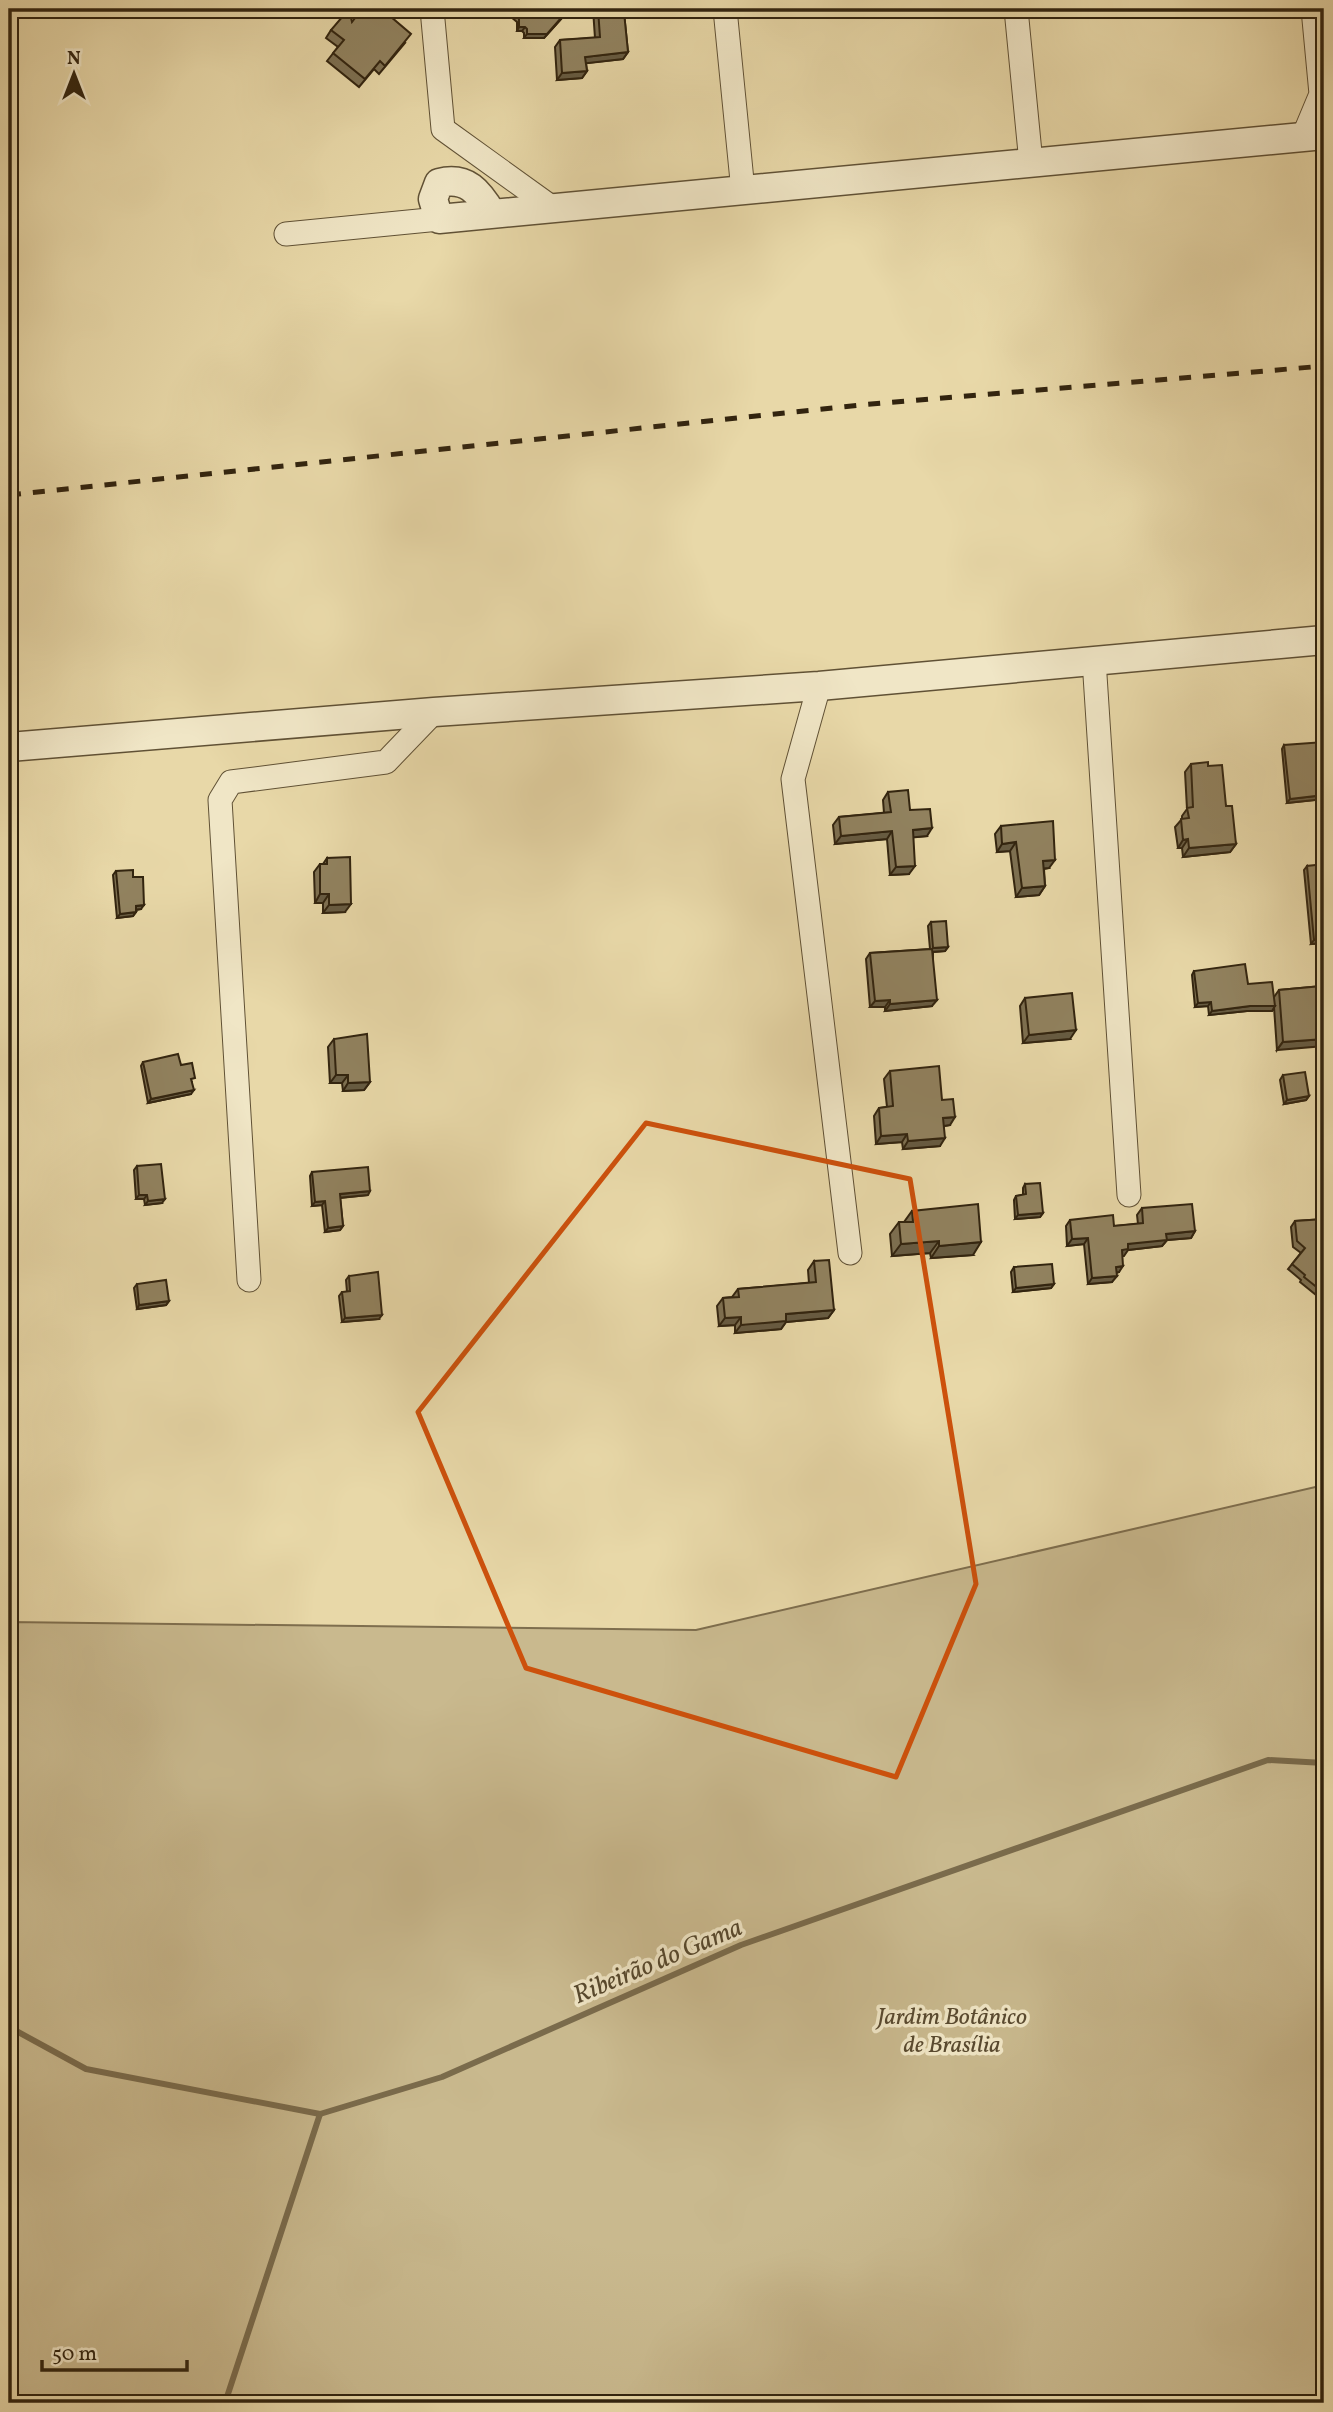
<svg xmlns="http://www.w3.org/2000/svg" width="1333" height="2412" font-family="Vollkorn,serif">
<style>
.green{fill:#c9b98e;stroke:#7e6e4e;stroke-width:2}
.lines{fill:none;stroke-linecap:round;stroke-linejoin:round}
.stream{stroke:#7a6b4c;stroke-width:6}
.minor-casing{stroke:#605135;stroke-width:25}
.tertiary-casing{stroke:#605135;stroke-width:31}
.minor{stroke:#f0e6c6;stroke-width:23}
.tertiary{stroke:#f0e6c6;stroke-width:28}
.rail{stroke:#32240f;stroke-width:5;stroke-dasharray:12 12;stroke-linecap:butt}
.wall{fill:#7d7052;stroke:#32240f;stroke-width:2}
.shaded-wall{fill:#665b42;stroke:#32240f;stroke-width:2}
.building{fill:#91825f;stroke:#32240f;stroke-width:2}
.marked{fill:none;stroke:#cd510c;stroke-width:5;stroke-linejoin:round}
.labels{text-anchor:middle;dominant-baseline:central;stroke-width:7;stroke-linejoin:round;paint-order:stroke}
.park-label{font-size:24px;font-style:italic;fill:#58492f;stroke:#f0e6c6}
.water-label{font-size:26px;font-style:italic;fill:#56482d;stroke:#f0e6c6}
</style>
<rect width="100%" height="100%" fill="#e8d8a8"/>
<filter id="stains"><feTurbulence type="fractalNoise" baseFrequency=".00286" numOctaves="4"/><feColorMatrix values="0 0 0 0 .2 0 0 0 0 .09 0 0 0 0 .02 0 0 0 .5 -.17"/></filter>
<radialGradient id="worn" r=".72"><stop offset=".6" stop-color="#630" stop-opacity="0"/><stop offset="1" stop-color="#630" stop-opacity=".3"/></radialGradient>
<path class="green" d="M1324,1485V2403H9V1622L696,1630Z"/>
<g class="lines">
<g class="stream">
<path d="M9,2027L86,2069L320,2114L442,2077L741,1945L1268,1760L1324,1763"/>
<path d="M225,2403L320,2114"/>
</g>
<g class="minor-casing">
<g id="minor">
<path d="M432,9L443,129L554,209"/>
<path d="M725,9L743,191"/>
<path d="M1016,9L1031,163"/>
<path d="M1303,137L1321,94L1313,9"/>
<path d="M286,234L439,219"/>
<path d="M1094,660L1129,1195"/>
<path d="M819,686L793,779L850,1253"/>
<path d="M249,1280L220,800L231,782L386,762L434,712"/>
</g>
</g>
<g class="tertiary-casing">
<g id="tertiary">
<path d="M492,214C479,192 467,176 439,183L433,199L439,219L1324,135"/>
<path d="M9,747L434,712L819,686L1324,640"/>
</g>
</g>
<use href="#minor" class="minor"/>
<use href="#tertiary" class="tertiary"/>
<path class="rail" d="M9,495L860,405L1324,366"/>
</g>
<g class="wall">
<path d="M508,9H570L544,38H524V33L522,31H517V22L505,12Z"/>
<path d="M593,9H629L624,13L628,52L623,59L586,63L587,71L582,78L557,80L555,47L560,40L595,38Z"/>
<path d="M352,22L405,43L379,74L374,69L359,87L327,61L338,47L326,38L331,30Z"/>
<path d="M1284,745L1324,799L1287,803L1282,749Z"/>
<path d="M1191,764L1208,766L1226,806L1236,844L1230,852L1183,857L1182,848H1178L1175,827L1182,819V816L1187,809L1185,772Z"/>
<path d="M888,792L910,810L927,836L913,837L909,874L890,875L887,839L835,844L833,825L839,817L884,813L883,800Z"/>
<path d="M1001,826L1049,868L1044,869L1045,886L1039,895L1016,897L1010,851L997,852L995,834Z"/>
<path d="M327,858L345,912L323,913V903H315L314,872L320,864H323Z"/>
<path d="M1307,866L1324,943L1311,944L1304,870Z"/>
<path d="M116,871L133,877L141,909L136,910V912L133,916L117,918L113,875Z"/>
<path d="M931,922L948,947L945,951L933,952L932,1006L885,1011V1007H870L866,959L870,953L930,949L928,926Z"/>
<path d="M1194,971L1248,984L1274,997L1279,990L1322,986L1277,1050L1274,1007L1272,1011H1247L1209,1015L1208,1006L1195,1007L1192,975Z"/>
<path d="M1025,998L1070,1039L1023,1043L1020,1006Z"/>
<path d="M334,1039L370,1082L364,1090L343,1091L342,1083H330L328,1047Z"/>
<path d="M143,1062L181,1065L192,1082L191,1094L148,1103L141,1066Z"/>
<path d="M890,1071L942,1100L950,1125L944,1126L940,1146L903,1149L902,1142L876,1144L874,1116L879,1108L887,1107L884,1079Z"/>
<path d="M1283,1075L1309,1096L1306,1100L1284,1104L1280,1080Z"/>
<path d="M137,1166L162,1203L145,1205L144,1199H136L134,1170Z"/>
<path d="M312,1172L368,1195L340,1198L343,1226L340,1230L325,1232L322,1205L312,1206L310,1176Z"/>
<path d="M1025,1184L1043,1213L1040,1217L1015,1219L1014,1200L1016,1196L1023,1195V1188Z"/>
<path d="M1142,1208L1195,1231L1191,1238L1167,1240L1162,1246L1128,1250L1122,1256L1119,1272L1116,1273L1112,1282L1088,1284L1084,1244L1067,1246L1066,1226L1070,1220L1114,1226L1138,1224L1137,1215Z"/>
<path d="M912,1211L973,1255L931,1258L930,1253L892,1256L890,1234L899,1222H904Z"/>
<path d="M1324,1219V1295L1321,1299L1300,1282L1301,1280L1288,1269L1301,1253L1293,1247L1291,1227L1295,1221Z"/>
<path d="M814,1261L834,1310L828,1318L786,1322L781,1329L735,1333V1325L719,1326L717,1306L723,1298L732,1297L738,1289L809,1283L808,1270Z"/>
<path d="M1014,1267L1054,1284L1051,1288L1013,1292L1011,1272Z"/>
<path d="M349,1276L379,1319L342,1322L339,1296L342,1292H347L346,1280Z"/>
<path d="M137,1284L169,1301L166,1305L137,1309L134,1288Z"/>
</g>
<g class="shaded-wall">
<path d="M570,9L544,38H524L527,34Z"/>
<path d="M776,9H804L774,11Z"/>
<path d="M519,27H525L522,31H517Z"/>
<path d="M628,52L623,59L580,64L585,57Z"/>
<path d="M587,71L582,78L557,80L562,73Z"/>
<path d="M1324,795V799L1287,803L1290,799Z"/>
<path d="M932,828L927,836L907,838L913,830Z"/>
<path d="M892,831L887,839L835,844L841,836Z"/>
<path d="M1188,839L1182,848H1178L1183,840Z"/>
<path d="M1016,842L1010,851L997,852L1002,844Z"/>
<path d="M1236,844L1230,852L1183,857L1189,848Z"/>
<path d="M1055,860L1049,868L1037,869L1043,861Z"/>
<path d="M915,866L909,874L890,875L896,867Z"/>
<path d="M1045,886L1039,895L1016,897L1022,888Z"/>
<path d="M320,894H329L323,903H315Z"/>
<path d="M351,904L345,912L323,913L329,905Z"/>
<path d="M144,905L141,909L133,910L136,906Z"/>
<path d="M136,912L133,916L117,918L120,914Z"/>
<path d="M1324,939V943L1311,944L1314,940Z"/>
<path d="M948,947L945,951L930,952L933,948Z"/>
<path d="M890,1000L885,1007H870L875,1001Z"/>
<path d="M937,1000L932,1006L885,1011L890,1004Z"/>
<path d="M1211,1002L1208,1006L1195,1007L1198,1003Z"/>
<path d="M1250,1006H1275L1272,1011H1247L1209,1015L1212,1011Z"/>
<path d="M1076,1030L1070,1039L1023,1043L1029,1035Z"/>
<path d="M1324,1039V1046L1277,1050L1283,1042Z"/>
<path d="M336,1075H348L342,1083H330Z"/>
<path d="M370,1082L364,1090L343,1091L348,1083Z"/>
<path d="M194,1090L191,1094L148,1103L151,1099Z"/>
<path d="M1309,1096L1306,1100L1284,1104L1287,1100Z"/>
<path d="M955,1117L950,1125L938,1127L943,1118Z"/>
<path d="M907,1134L902,1142L876,1144L881,1136Z"/>
<path d="M945,1138L940,1146L903,1149L908,1141Z"/>
<path d="M370,1191L368,1195L337,1198L340,1194Z"/>
<path d="M139,1195H147L144,1199H136Z"/>
<path d="M165,1199L162,1203L145,1205L148,1201Z"/>
<path d="M325,1201L322,1205L312,1206L315,1202Z"/>
<path d="M1043,1213L1040,1217L1015,1219L1018,1215Z"/>
<path d="M343,1226L340,1230L325,1232L328,1228Z"/>
<path d="M1195,1231L1191,1238L1167,1240L1162,1246L1128,1250L1124,1256H1117L1128,1244L1166,1234Z"/>
<path d="M1088,1238L1084,1244L1067,1246L1072,1239Z"/>
<path d="M939,1241L930,1253L892,1256L901,1244Z"/>
<path d="M981,1242L973,1255L931,1258L939,1246Z"/>
<path d="M1123,1266L1119,1272L1111,1273L1116,1267Z"/>
<path d="M1117,1276L1112,1282L1088,1284L1092,1278Z"/>
<path d="M1054,1284L1051,1288L1013,1292L1016,1288Z"/>
<path d="M169,1301L166,1305L137,1309L139,1305Z"/>
<path d="M834,1310L828,1318L786,1322L781,1329L735,1333L741,1325L786,1314Z"/>
<path d="M382,1315L379,1319L342,1322L345,1318Z"/>
<path d="M741,1317L735,1325L719,1326L725,1318Z"/>
</g>
<g class="building">
<path d="M349,9L352,22L362,9H370L379,17L384,11L411,34L385,66L380,61L365,79L333,53L344,40L331,30Z"/>
<path d="M509,9H569L547,34H527V29L525,27H519V18Z"/>
<path d="M598,9H627L624,12L628,52L585,57L587,71L562,73L560,40L600,37Z"/>
<path d="M1324,742V795L1290,799L1284,745Z"/>
<path d="M1208,762V766L1222,765L1226,806H1232L1236,844L1189,848L1188,839L1183,840L1181,819L1189,818L1187,808L1193,807L1191,764Z"/>
<path d="M908,790L910,810L930,809L932,828L913,830L915,866L896,867L892,831L841,836L839,817L891,812L888,792Z"/>
<path d="M1053,821L1055,860L1043,861L1045,886L1022,888L1016,842L1002,844L1001,826Z"/>
<path d="M350,857L351,904L329,905V894H320V864H327V858Z"/>
<path d="M1324,864V939L1314,940L1307,866Z"/>
<path d="M133,870V877H143L144,905L136,906V912L120,914L116,871Z"/>
<path d="M946,921L948,947L933,948L931,922Z"/>
<path d="M932,949L937,1000L890,1004V1000L875,1001L870,953Z"/>
<path d="M1245,964L1248,984L1272,982L1275,1006H1250L1212,1011L1211,1002L1198,1003L1194,971Z"/>
<path d="M1322,986L1323,989H1324V1039L1283,1042L1279,990Z"/>
<path d="M1072,993L1076,1030L1029,1035L1025,998Z"/>
<path d="M367,1034L370,1082L348,1083V1075H336L334,1039Z"/>
<path d="M178,1054L181,1065L192,1063L195,1078L191,1079L194,1090L151,1099L143,1062Z"/>
<path d="M939,1066L942,1100L953,1099L955,1117L943,1118L945,1138L908,1141L907,1134L881,1136L879,1108L893,1106L890,1071Z"/>
<path d="M1305,1072L1309,1096L1287,1100L1283,1075Z"/>
<path d="M161,1164L165,1199L148,1201L147,1195H139L137,1166Z"/>
<path d="M368,1167L370,1191L340,1194L343,1226L328,1228L325,1201L315,1202L312,1172Z"/>
<path d="M1040,1183L1043,1213L1018,1215L1016,1196L1026,1194L1025,1184Z"/>
<path d="M978,1204L981,1242L939,1246V1241L901,1244L899,1222H913L912,1211Z"/>
<path d="M1192,1204L1195,1231L1166,1234L1167,1240L1128,1244V1249L1122,1250L1123,1266L1116,1267L1117,1276L1092,1278L1088,1238L1072,1239L1070,1220L1113,1215L1114,1226L1143,1223L1142,1208Z"/>
<path d="M1324,1219V1293L1304,1277L1305,1275L1292,1264L1305,1248L1297,1241L1295,1221Z"/>
<path d="M829,1260L834,1310L786,1314V1321L741,1325V1317L725,1318L723,1298L739,1297L738,1289L816,1282L814,1261Z"/>
<path d="M1052,1264L1054,1284L1016,1288L1014,1267Z"/>
<path d="M378,1272L382,1315L345,1318L342,1292L350,1291L349,1276Z"/>
<path d="M166,1280L169,1301L139,1305L137,1284Z"/>
</g>
<path class="marked" d="M646,1123L910,1179L976,1584L896,1777L526,1668L418,1412Z"/>
<g class="labels">
<g class="park-label">
<text x="952" y="2018">Jardim Botânico<tspan x="952" dy="28">de Brasília</tspan></text>
</g>
<g class="water-label">
<text transform="translate(658 1962) rotate(-23)">Ribeirão do Gama</text>
</g>
</g>
<rect width="1333" height="2412" fill="none" stroke="#e8d8a8" stroke-width="35"/>
<rect x="10" y="10" width="1312" height="2391" fill="none" stroke="#32240f" stroke-width="3.5"/>
<rect x="18" y="18" width="1298" height="2377" fill="none" stroke="#32240f" stroke-width="2"/>
<g transform="translate(74 74)" stroke="#f0e6c6" stroke-width="5" paint-order="stroke">
<path d="M0-5L12 26L0 18L-12 26Z" fill="#32240f"/>
<text y="-10" font-size="19" font-weight="bold" text-anchor="middle" fill="#32240f">N</text>
</g>
<path d="M42 2360v10h145v-10" fill="none" stroke="#32240f" stroke-width="3.5"/>
<text x="52" y="2360" font-size="21" fill="#32240f" stroke="#f0e6c6" stroke-width="5" paint-order="stroke">50 m</text>
<rect width="100%" height="100%" filter="url(#stains)"/>
<rect width="100%" height="100%" fill="url(#worn)"/>
</svg>
